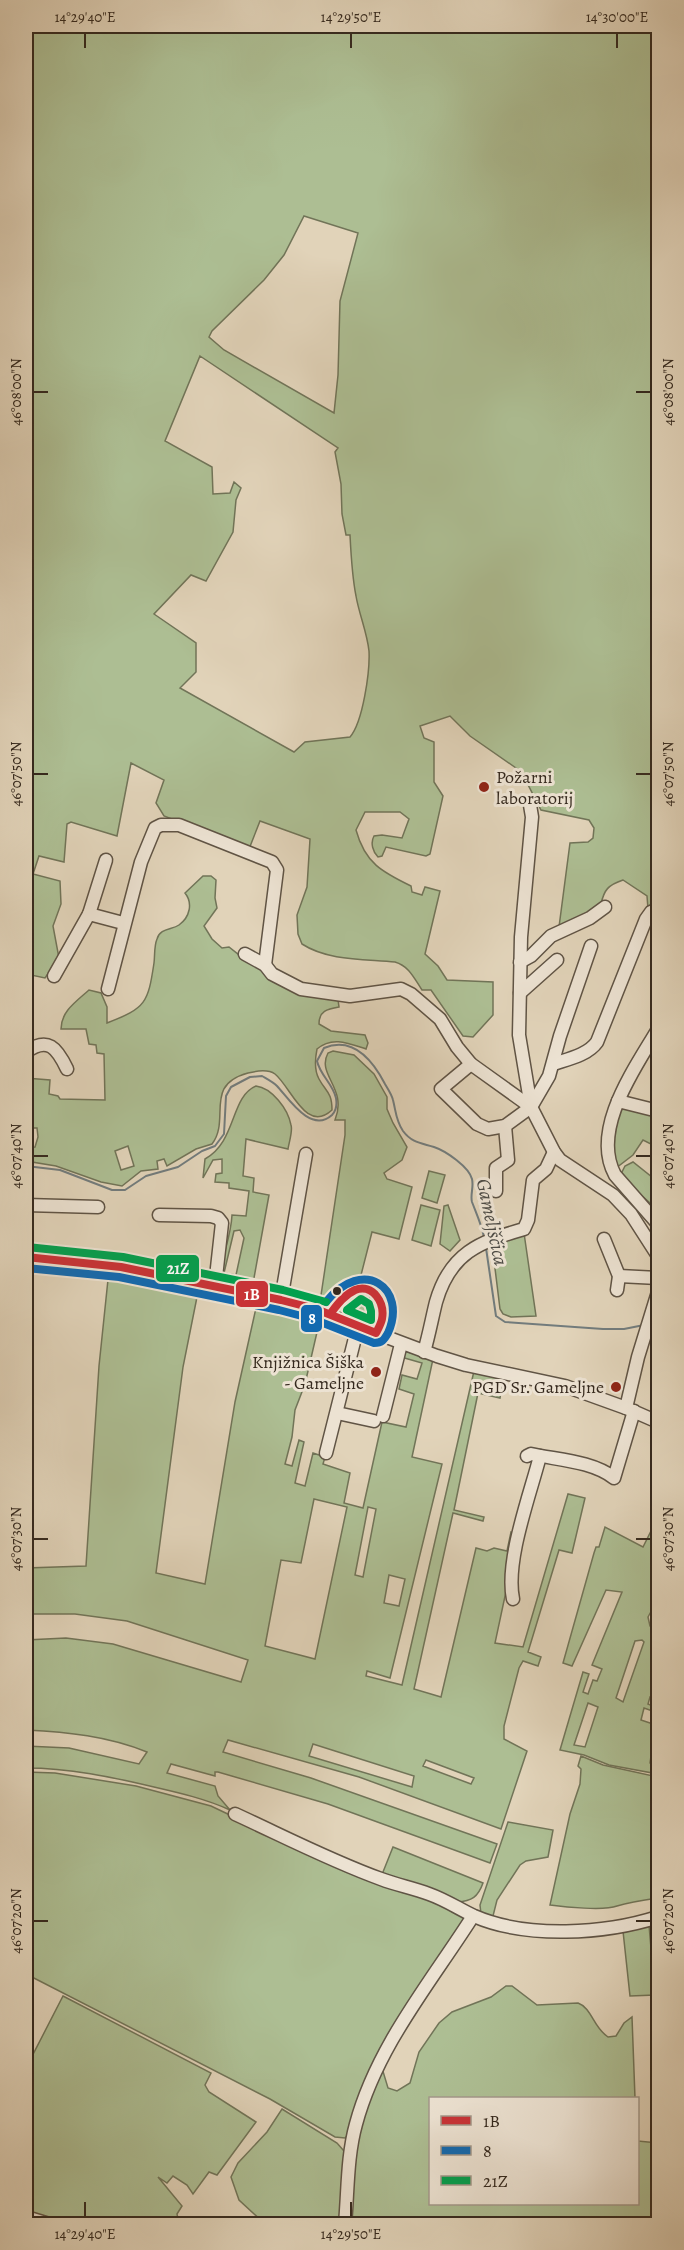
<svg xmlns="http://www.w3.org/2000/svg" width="684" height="2250" font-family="Alegreya,serif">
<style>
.green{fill:#adbe93;stroke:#717458;stroke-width:1.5;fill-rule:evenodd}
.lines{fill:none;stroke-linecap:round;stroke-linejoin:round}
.stream{stroke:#727c7d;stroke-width:2}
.minor-casing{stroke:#605445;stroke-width:15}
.minor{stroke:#ece2d2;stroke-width:12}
.bus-1-casing{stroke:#ece2d2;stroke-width:12}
.bus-2-casing{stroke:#ece2d2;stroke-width:12}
.bus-3-casing{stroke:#ece2d2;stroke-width:12}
.bus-1{stroke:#c93337;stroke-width:8}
.bus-2{stroke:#136ab0;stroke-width:8}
.bus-3{stroke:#03a04e;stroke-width:8}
.ticks{fill:none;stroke:#35291e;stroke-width:2}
.poi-dot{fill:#8f2418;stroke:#ece2d2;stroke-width:2}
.bus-dot{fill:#35291e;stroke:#ece2d2;stroke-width:2}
.labels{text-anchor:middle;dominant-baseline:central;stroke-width:6;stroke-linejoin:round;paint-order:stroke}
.poi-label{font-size:18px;fill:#35291e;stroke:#ece2d2;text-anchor:end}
.water-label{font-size:20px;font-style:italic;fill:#4e4c46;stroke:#ece2d2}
.line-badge{stroke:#ece2d2;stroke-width:2}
.badge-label{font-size:16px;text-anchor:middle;font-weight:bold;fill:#fff}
.neatline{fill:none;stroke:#35291e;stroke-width:2}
.ticks-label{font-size:15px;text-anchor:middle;fill:#35291e}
</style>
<rect width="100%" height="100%" fill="#e1d3b9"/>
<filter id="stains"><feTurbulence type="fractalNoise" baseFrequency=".00333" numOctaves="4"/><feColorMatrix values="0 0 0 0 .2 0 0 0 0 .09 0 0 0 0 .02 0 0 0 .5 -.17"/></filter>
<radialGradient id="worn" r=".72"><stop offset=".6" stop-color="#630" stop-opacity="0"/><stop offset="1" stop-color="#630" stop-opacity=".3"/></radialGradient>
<g class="green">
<path d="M26,26H658V905L648,909L647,896L623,880C608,885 604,890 601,904L578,921L559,927L570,843L588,842L593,838L594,828L589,820L541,810L524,777L516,768L470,736L450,716L420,726L424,738L434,742V782L443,796L430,854L426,856L386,847L382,856L378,857C373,852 370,843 374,836L382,835L402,838L409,819L400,812H365L356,830C365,863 382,872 411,886L412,892L422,895L425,887L440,891L425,954L438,966L447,980L493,982V1015L473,1037L463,1036L431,990H422C414,978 409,966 395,962C365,959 328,961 302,944L298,934L297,915L307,887L310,839L260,821L249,849L164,816L156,803L164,780L131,763L117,836L71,822L67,824L64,862L39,856L33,874L60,881L61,904L53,926L59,958L45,978L26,974ZM304,216L358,233L340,301L338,375L334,413L224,350L209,337L212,331L264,280L284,255ZM200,356L338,448L335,452L341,484L342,514L346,535H350C351,555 352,576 356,596C359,614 367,632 369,651C370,671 363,722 350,737L305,742L294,752L180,688L196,672V643L154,614L191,575L206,581L233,532L236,500L241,488L234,482L230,493L213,494L212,467L165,441Z"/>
<path d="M203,876H211L216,880L215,898L217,908L204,926L212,939L222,948L229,947L238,954L313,995L338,1000L339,1007C327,1009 319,1011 319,1024L331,1031L365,1035L368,1043L366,1049C348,1043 332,1036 317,1049C315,1059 314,1070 319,1079C326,1092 332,1092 332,1110C306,1134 291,1087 275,1074C268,1069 256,1071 248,1073C203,1085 231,1119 212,1144L196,1149L167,1166L164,1159L157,1161L158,1169L141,1171L122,1186L101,1182L56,1166L26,1161V1148L35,1147L38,1137L37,1128H26V1078L50,1080L49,1094L58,1096L60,1099L105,1100L104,1054L97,1053L96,1045L89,1044L86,1029H61C61,1011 77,1001 89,990L101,993L107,1007V1023C146,1008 148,1003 154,963C155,955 154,946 157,939C160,928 172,930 179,925C190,917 193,903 185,893ZM128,1146L134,1166L121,1170L115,1151Z"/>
<path d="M333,1051L354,1055L374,1074L387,1097V1109L393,1123L407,1147L402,1160L384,1173L387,1179L412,1187L399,1239L372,1232L360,1279L337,1289L320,1302L345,1135V1120H335C348,1088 316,1075 328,1053Z"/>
<path d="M256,1086C272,1088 288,1109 291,1125C293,1131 289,1142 288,1149L246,1139L243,1176L254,1178L253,1192L269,1195L252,1289L222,1282L219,1280C221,1258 231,1238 232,1215L246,1216L249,1191L229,1188V1183L215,1182L216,1174L222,1173V1159L213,1160L203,1178L205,1159C237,1141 230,1097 256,1086ZM240,1230L244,1238L236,1275L224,1273L234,1231Z"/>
<path d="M619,1105L658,1113V1201L656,1199L650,1203L631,1186L621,1174L625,1166L633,1162L652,1177L658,1161L653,1157L657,1147L643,1140L633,1155L616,1168L612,1155Z"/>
<path d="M429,1171L445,1175L437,1203L422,1198Z"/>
<path d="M421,1205L440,1210L431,1246L412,1240Z"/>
<path d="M448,1205L460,1240L450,1251L440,1244L444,1206Z"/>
<path d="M524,1233L536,1316L511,1317L503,1314L500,1309L492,1244Z"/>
<path d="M109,1270L199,1287L183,1367L156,1573L205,1584L235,1402L258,1299L321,1315L305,1384L295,1410L292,1437L285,1464L292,1466L299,1440L304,1442L295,1483L305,1486L313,1453L325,1457L323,1464L350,1473L344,1503L363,1508L382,1422L406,1427L414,1394L399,1389L402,1375L417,1379L422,1363L401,1357L404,1351L433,1359L412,1457L442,1464L390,1678L367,1671L366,1676L402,1685L474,1371L503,1379L500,1398L478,1393L454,1510L484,1517L483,1521L453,1513L414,1689L441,1697L476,1548L487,1551L494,1548L507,1551L511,1532L518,1535L495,1643L523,1647L568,1494L585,1498L572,1553L559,1550L528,1652L541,1657L538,1666L523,1661L519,1668L504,1726V1739L527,1751L501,1829L359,1777L228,1740L223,1752L311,1778L497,1844L490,1863L328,1804L218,1772H215V1776L171,1764L167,1773L215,1786L218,1796L230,1810C206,1799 180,1793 154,1787C112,1777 69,1768 26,1768V1746L69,1748L139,1764L147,1752C108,1736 67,1732 26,1730V1640L66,1638L113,1644L241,1682L248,1660L127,1621L75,1614H26V1568L86,1566L99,1366ZM314,1499L347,1507L315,1659L265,1646L281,1560L301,1563ZM368,1507L376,1509L363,1577L355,1575ZM389,1575L405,1579L399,1606L384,1603ZM313,1744L414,1776L412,1787L309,1756ZM426,1760L474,1778L471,1784L423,1766Z"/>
<path d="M363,1291L361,1297L369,1299L371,1294C379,1300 380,1308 373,1317L363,1321L353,1317L349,1307L352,1297Z"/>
<path d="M658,1517V1599L648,1617L650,1626L658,1631V1666L653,1678L658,1684V1700L650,1697L648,1704L658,1708V1713L644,1708L641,1720L656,1725L653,1738L658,1740V1757L651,1756L650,1763L658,1765V1774L609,1765L584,1755L560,1750L583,1672L589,1674L583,1692L588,1694L593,1680L597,1681L602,1669L592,1665L622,1592L606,1590L572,1666L563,1663L594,1553L596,1547H599L605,1527L643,1547ZM642,1640L644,1642L623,1702L616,1698L635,1641ZM588,1703L598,1707L585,1747L574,1745Z"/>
<path d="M581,1756L603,1765L658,1777V1898C644,1900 630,1902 617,1906C604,1911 565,1907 550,1905L570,1814L580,1784L581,1769L578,1766Z"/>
<path d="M26,1772L55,1773L136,1786L211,1806L255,1827L427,1897L465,1918L382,2052L349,2134L345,2138L335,2137L270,2099L26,1974V1826L33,1806L26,1805Z"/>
<path d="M508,1822L553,1830L548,1857L526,1861L520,1865L497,1900L492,1920L481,1914L480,1905Z"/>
<path d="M393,1847L483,1883C478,1897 472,1901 457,1902L381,1877Z"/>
<path d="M649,1925L655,1995L630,1996L623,1931Z"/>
<path d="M506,1986H512L537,2005L578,2003C592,2008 593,2027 608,2037L616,2036L624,2023L632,2017L635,2098H430V2204H638V2141L658,2143V2224H348L359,2128L382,2068L388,2088L397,2091L410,2083L419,2052L439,2023L452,2012L491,1997Z"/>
<path d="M63,1996L211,2073L205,2085L209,2092L256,2122L217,2175L209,2172L193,2194L187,2185L173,2176L167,2183L158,2177L182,2206L177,2214L179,2224H54L26,2215V2068Z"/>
<path d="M282,2109L337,2143L344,2151L342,2224H265L239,2200L231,2177L238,2163L267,2132Z"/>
</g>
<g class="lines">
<g class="stream">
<path d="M26,1166L60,1170L112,1190H125L146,1176L178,1167L202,1151L215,1146L224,1134L226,1096L231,1087L250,1077L262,1076C267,1079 273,1082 277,1086C289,1099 311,1134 332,1115C336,1111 337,1104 336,1098C333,1084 320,1075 317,1061L324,1048C353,1036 373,1061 385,1084C388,1089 392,1095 393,1100C396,1112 396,1121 403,1131C412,1143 421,1143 434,1147C446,1151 469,1167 472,1179C474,1187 470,1195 472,1202C477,1215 481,1223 484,1237"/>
<path d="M486,1248L496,1316L505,1322L603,1329H624L644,1325"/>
</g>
<g class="minor-casing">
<g id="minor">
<path d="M530,805L532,817L521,937L519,1035L531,1107L554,1152L560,1160L613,1195L631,1214L658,1256"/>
<path d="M89,914L106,860"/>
<path d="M245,954L265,965L272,974L301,989L350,996L401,989L411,994L440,1019L457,1047L471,1064L531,1107"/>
<path d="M520,962L531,956L551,936L590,918L605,907"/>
<path d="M54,976L89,914L123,923"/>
<path d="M108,989L141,862L155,828L161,825H179L272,862L277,870L265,965"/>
<path d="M520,993L557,960"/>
<path d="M658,1029C636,1067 590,1129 615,1175L658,1224"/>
<path d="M26,1052C48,1036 57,1048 67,1069"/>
<path d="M471,1064L441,1089L477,1124L488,1129L505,1126L531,1107L549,1076L560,1036L591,946"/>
<path d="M553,1064C568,1059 588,1055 597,1042L646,919L651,912L658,909"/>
<path d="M618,1101L658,1111"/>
<path d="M496,1191V1168L508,1160L505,1126"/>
<path d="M26,1205L98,1207"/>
<path d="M159,1215L211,1216L218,1218L222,1223L215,1286"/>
<path d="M604,1239L619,1276L617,1290"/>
<path d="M26,1257L65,1260L165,1275L304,1306L437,1356L466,1365L565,1386L626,1408L658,1422"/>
<path d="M619,1276L658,1278"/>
<path d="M281,1300L306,1154"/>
<path d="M424,1352C429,1335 432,1318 436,1302C450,1253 479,1242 524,1229L528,1220L533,1180L546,1169L554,1152"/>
<path d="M626,1408L638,1357L658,1292"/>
<path d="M337,1413L374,1421"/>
<path d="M383,1416L401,1344"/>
<path d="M326,1453L358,1326"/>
<path d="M527,1456L531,1454C558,1460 592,1461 614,1478L634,1411"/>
<path d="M513,1599C505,1561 530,1495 540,1456"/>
<path d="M235,1814C283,1836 331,1861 381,1879C397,1885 413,1888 429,1894C446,1900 459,1909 474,1916C527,1939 605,1934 658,1917"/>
<path d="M26,2217L49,2224"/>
<path d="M345,2224C348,2191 347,2156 356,2124C377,2046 431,1982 473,1916"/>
</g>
</g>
<use href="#minor" class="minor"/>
<g class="bus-1-casing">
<path id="bus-1" d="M26,1257L121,1267L281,1300L316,1309L376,1333C378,1329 381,1324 382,1319C385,1303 373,1283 355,1290C344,1295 337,1305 330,1314"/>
</g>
<g class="bus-2-casing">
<path id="bus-2" d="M26,1268L119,1277L279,1310L313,1319L374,1343C382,1343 384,1340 388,1333C408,1288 363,1256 326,1302"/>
</g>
<g class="bus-3-casing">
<g id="bus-3">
<path d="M27,1247L123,1257L283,1290L326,1302"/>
<path d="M361,1299L369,1304L371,1311V1320L347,1310Z"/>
</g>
</g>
<use href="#bus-1" class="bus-1"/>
<use href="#bus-2" class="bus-2"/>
<use href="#bus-3" class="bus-3"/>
</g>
<path class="ticks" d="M85,33V48M351,33V48M617,33V48M33,392H48M636,392H651M33,774H48M636,774H651M33,1156H48M636,1156H651M33,1539H48M636,1539H651M33,1921H48M636,1921H651M85,2202V2217M351,2202V2217"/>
<g class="poi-dot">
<circle cx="484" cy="787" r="6"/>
<circle cx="376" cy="1372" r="6"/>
<circle cx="616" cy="1387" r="6"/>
</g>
<circle class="bus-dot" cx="337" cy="1291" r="5"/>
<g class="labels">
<g class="poi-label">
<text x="496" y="777" text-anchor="start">Požarni<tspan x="496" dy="21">laboratorij</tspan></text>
<text x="364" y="1362">Knjižnica Šiška<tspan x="364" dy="21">- Gameljne</tspan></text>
<text x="604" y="1387">PGD Sr. Gameljne</text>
</g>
<g class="water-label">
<text transform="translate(492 1222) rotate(78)">Gameljščica</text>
</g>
</g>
<g class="line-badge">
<rect x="155" y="1254" width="45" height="29" rx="6" fill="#03a04e"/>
<rect x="235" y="1280" width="34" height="28" rx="6" fill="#c93337"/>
<rect x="300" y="1304" width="23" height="29" rx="6" fill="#136ab0"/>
</g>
<g class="badge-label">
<text x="178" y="1274">21Z</text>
<text x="252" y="1300">1B</text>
<text x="312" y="1324">8</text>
</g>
<rect width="684" height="2250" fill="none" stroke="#e1d3b9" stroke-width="66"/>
<rect x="429" y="2097" width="210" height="108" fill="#ece2d2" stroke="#a3988a" stroke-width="1.5"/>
<rect x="441" y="2116" width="30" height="9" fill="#c93337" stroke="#a3988a" stroke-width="1.5"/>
<text x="483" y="2127" font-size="18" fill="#35291e">1B</text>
<rect x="441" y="2146" width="30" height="9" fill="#136ab0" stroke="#a3988a" stroke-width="1.5"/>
<text x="483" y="2157" font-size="18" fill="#35291e">8</text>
<rect x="441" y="2176" width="30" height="9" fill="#03a04e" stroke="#a3988a" stroke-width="1.5"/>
<text x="483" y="2187" font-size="18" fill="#35291e">21Z</text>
<rect x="33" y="33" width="618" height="2184" class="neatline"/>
<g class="ticks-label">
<text x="85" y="22">14°29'40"E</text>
<text x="351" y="22">14°29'50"E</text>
<text x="617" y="22">14°30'00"E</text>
<text transform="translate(16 392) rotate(-90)" y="5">46°08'00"N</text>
<text transform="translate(668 392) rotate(-90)" y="5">46°08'00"N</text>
<text transform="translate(16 774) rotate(-90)" y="5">46°07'50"N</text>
<text transform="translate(668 774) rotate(-90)" y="5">46°07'50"N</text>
<text transform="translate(16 1156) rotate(-90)" y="5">46°07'40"N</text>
<text transform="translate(668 1156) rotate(-90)" y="5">46°07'40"N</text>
<text transform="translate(16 1539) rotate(-90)" y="5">46°07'30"N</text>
<text transform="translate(668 1539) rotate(-90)" y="5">46°07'30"N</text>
<text transform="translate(16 1921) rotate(-90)" y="5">46°07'20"N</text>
<text transform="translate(668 1921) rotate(-90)" y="5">46°07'20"N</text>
<text x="85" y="2239">14°29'40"E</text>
<text x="351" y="2239">14°29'50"E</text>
</g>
<rect width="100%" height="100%" filter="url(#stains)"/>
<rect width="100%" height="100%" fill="url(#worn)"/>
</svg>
